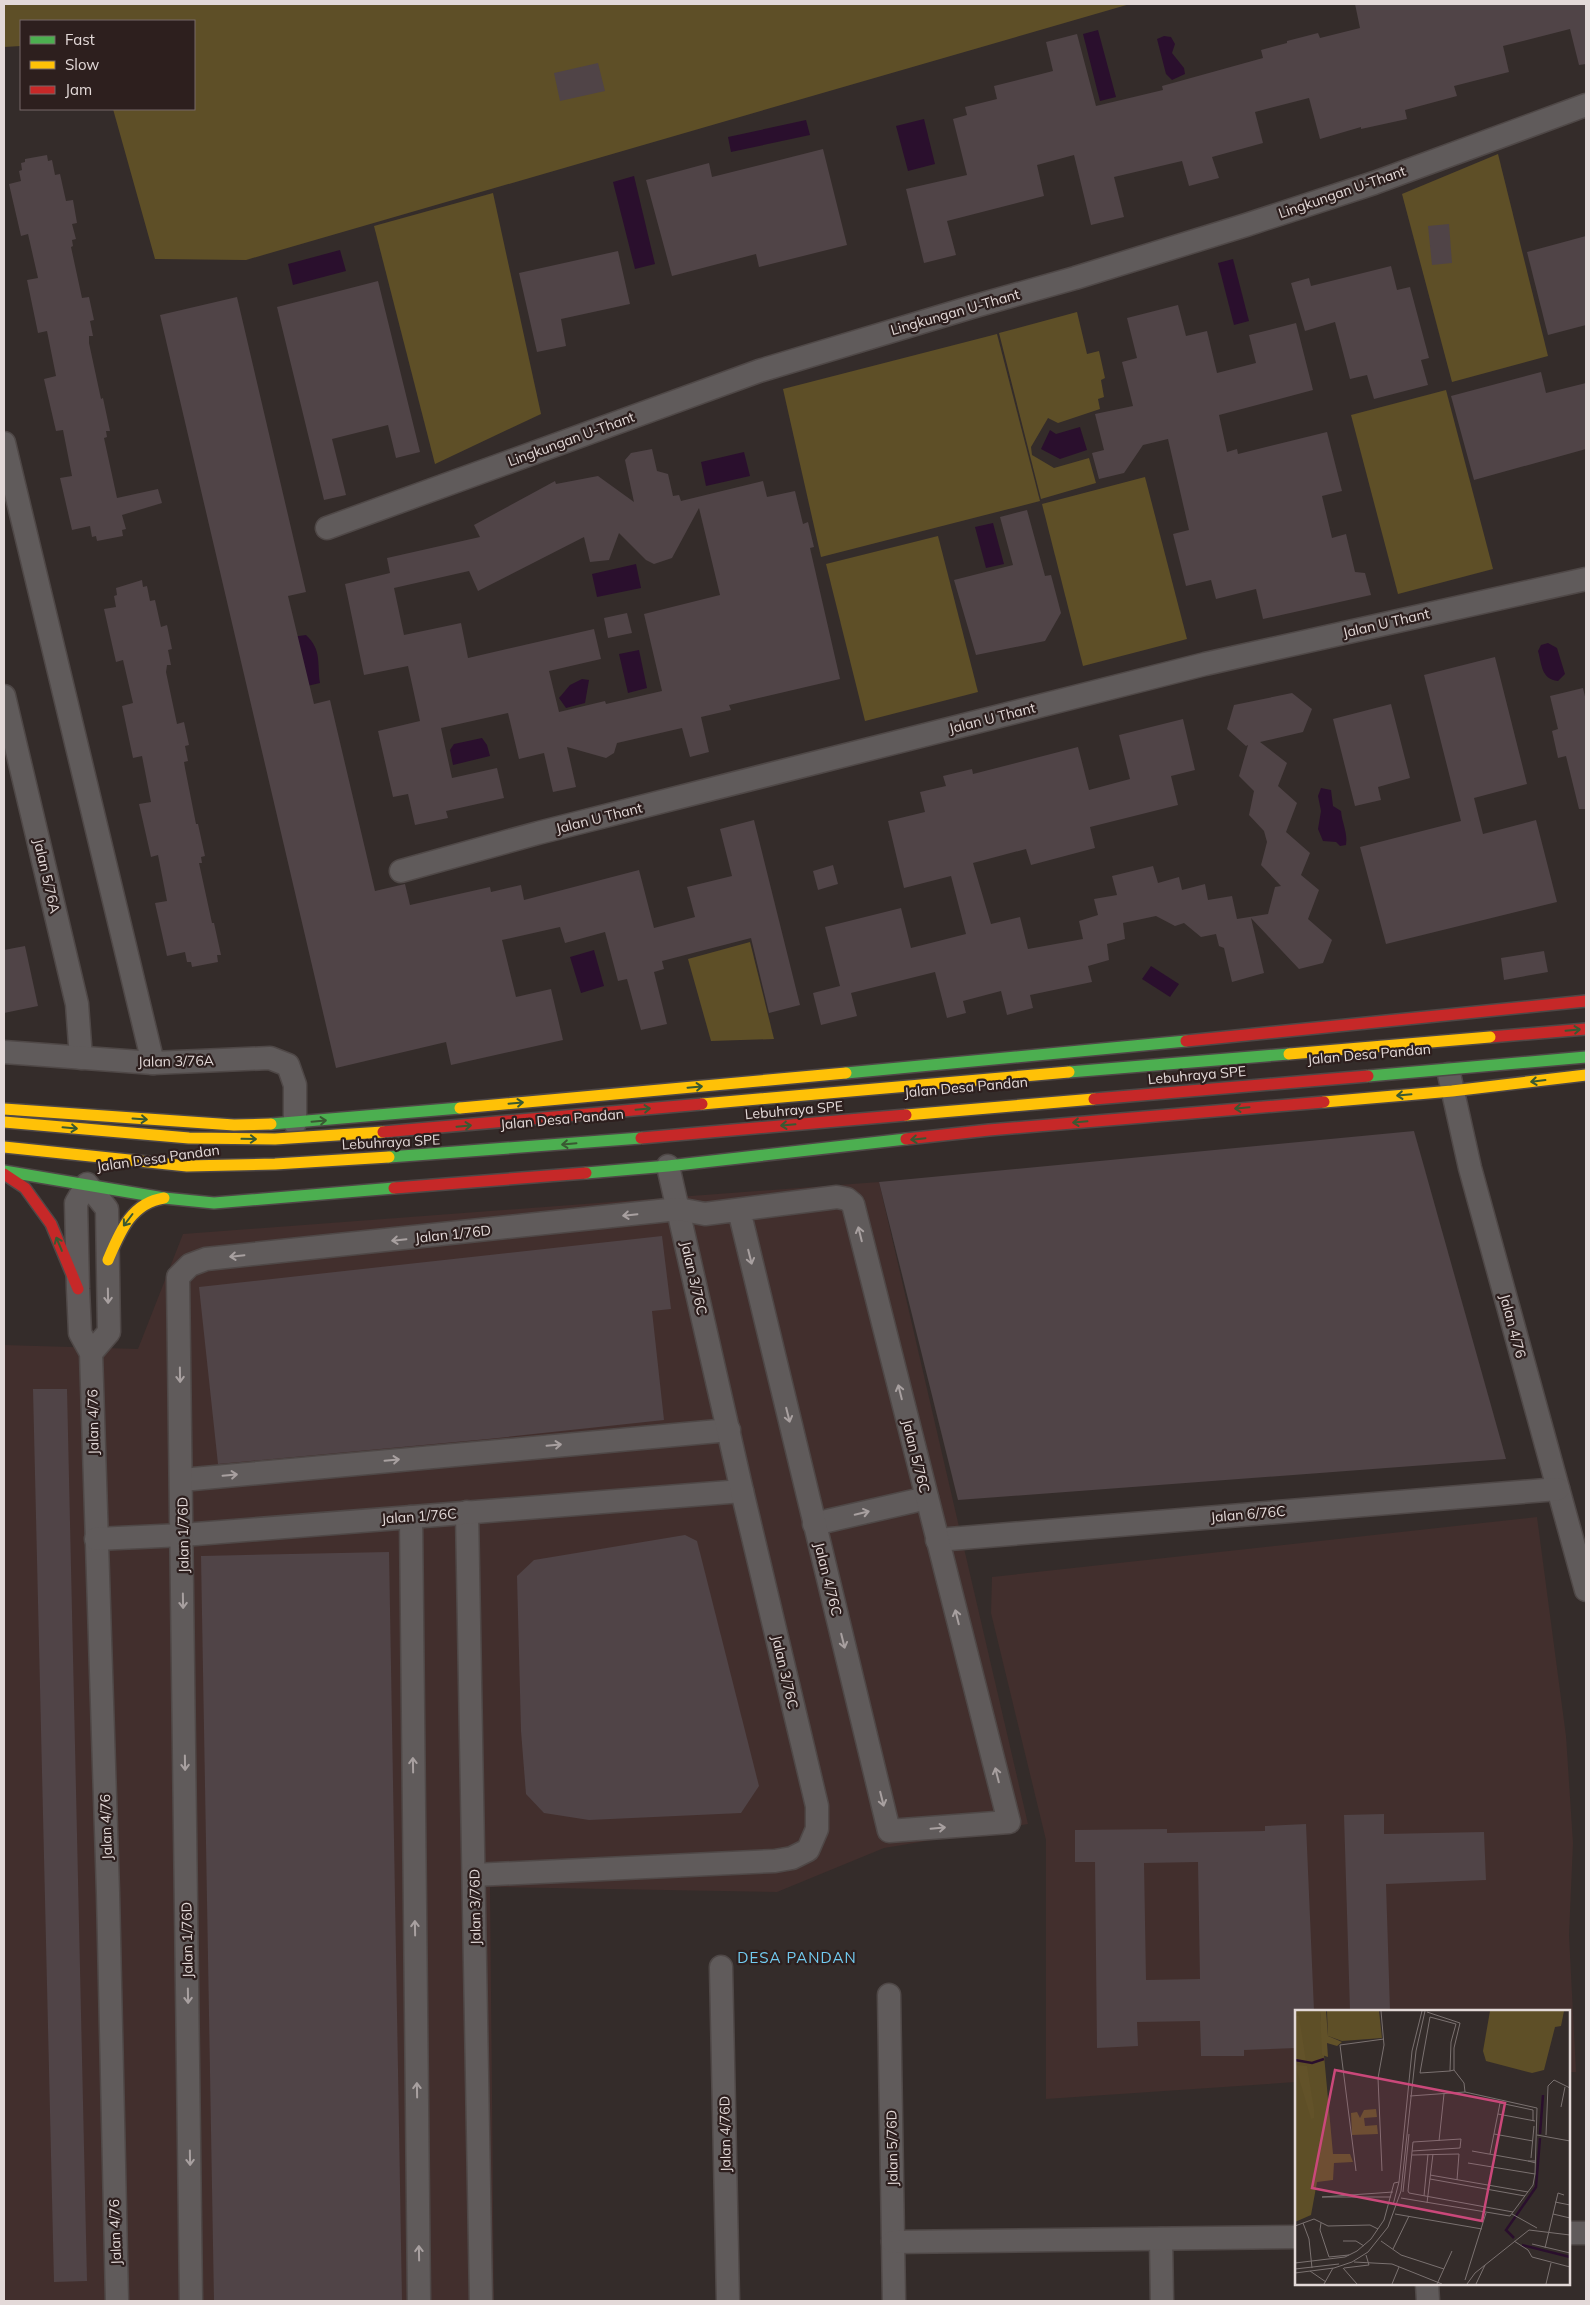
<svg xmlns="http://www.w3.org/2000/svg" width="1590" height="2305" font-family="Mulish,sans-serif">
<style>
.built{fill:#422f2d}
.green{fill:#5e4f27}
.water{fill:#2a0f2d}
.building{fill:#504447;fill-rule:evenodd}
.lines{fill:none;stroke-linecap:round;stroke-linejoin:round}
.street-casing{stroke:#4f4847;stroke-width:25}
.fast-casing{stroke:#4f4847;stroke-width:14}
.slow-casing{stroke:#4f4847;stroke-width:14}
.jam-casing{stroke:#4f4847;stroke-width:14}
.street{stroke:#605b5b;stroke-width:22}
.fast{stroke:#4caf50;stroke-width:11}
.slow{stroke:#ffc107;stroke-width:11}
.jam{stroke:#c62828;stroke-width:11}
.fast-bridge-casing{stroke:#4f4847;stroke-width:14;stroke-linecap:butt}
.slow-bridge-casing{stroke:#4f4847;stroke-width:14;stroke-linecap:butt}
.jam-bridge-casing{stroke:#4f4847;stroke-width:14;stroke-linecap:butt}
.fast-bridge{stroke:#4caf50;stroke-width:11}
.slow-bridge{stroke:#ffc107;stroke-width:11}
.jam-bridge{stroke:#c62828;stroke-width:11}
.oneway{stroke:#395932}
.oneway2{stroke:#a8a0a0}
.labels{text-anchor:middle;dominant-baseline:central;stroke-width:4.5;stroke-linejoin:round;paint-order:stroke}
.street-label{font-size:14px;fill:#e3d9d8;stroke:#2d1f1e}
.neighbourhood-label{font-size:15px;letter-spacing:1px;fill:#72cbf0;stroke:#2d1f1e}
.inset-river{fill:none;stroke:#2a0f2d;stroke-width:2.5}
.inset-road{fill:none;stroke:#7a7170;stroke-width:1}
.view{fill:#ca487a;fill-opacity:0.15;stroke:#ca487a;stroke-width:2.5}
.inset-edge{fill:none;stroke:#e3d9d8;stroke-width:2.5}
</style>
<rect width="100%" height="100%" fill="#342c2a"/>
<g class="built">
<path d="M879,1182L1028,1824L884,1848L777,1892L490,1887L494,2301H4V1345L138,1349L183,1234Z"/>
<path d="M1537,1517L1566,1736L1573,1843L1569,1935L1576,2072H1569V2011H1296V2082L1046,2099V1840L991,1613L992,1577Z"/>
</g>
<g class="green">
<path d="M4,4H1130L246,260L155,259L113,109H194V21H21V46L4,47Z"/>
<path d="M1498,154L1548,356L1452,382L1402,194Z"/>
<path d="M493,193L541,414L435,464L374,226Z"/>
<path d="M1077,312L1087,354L1099,351L1105,378L1101,380L1104,397L1098,399L1100,409L1058,423L1048,418L1031,447L1032,455L1054,468L1089,458L1096,483L1041,499L999,333Z"/>
<path d="M997,334L1040,501L821,557L783,389Z"/>
<path d="M1446,390L1493,569L1398,594L1351,415Z"/>
<path d="M1145,477L1187,639L1083,666L1042,504Z"/>
<path d="M938,536L978,692L865,721L826,564Z"/>
<path d="M750,942L774,1039L711,1041L688,959Z"/>
</g>
<g class="water">
<path d="M1098,30L1116,97L1100,101L1083,34Z"/>
<path d="M1164,36L1171,37L1175,44L1172,53L1184,68L1185,74L1172,80L1166,74L1157,39Z"/>
<path d="M924,119L935,164L908,171L896,126Z"/>
<path d="M806,120L810,135L731,152L728,137Z"/>
<path d="M634,176L655,264L635,269L613,182Z"/>
<path d="M340,250L346,271L293,285L288,264Z"/>
<path d="M1233,259L1249,321L1234,325L1218,263Z"/>
<path d="M1080,427L1087,450L1060,459L1041,449L1050,430L1056,434Z"/>
<path d="M744,452L750,476L706,486L701,462Z"/>
<path d="M993,523L1004,564L986,568L975,527Z"/>
<path d="M636,564L641,588L597,597L592,574Z"/>
<path d="M306,635C322,650 317,662 320,683L303,687L291,637Z"/>
<path d="M1548,643L1557,648L1565,674L1558,681C1541,679 1542,665 1538,651L1541,645Z"/>
<path d="M639,650L647,688L628,693L619,654Z"/>
<path d="M582,679L589,680L585,703L566,708L559,698L570,685Z"/>
<path d="M482,738L487,745L490,756L453,765L450,750L454,744Z"/>
<path d="M1321,788L1331,790L1333,806L1341,811C1342,823 1348,833 1346,845L1340,846L1336,842L1323,841L1318,829L1321,811L1318,796Z"/>
<path d="M594,950L604,986L581,993L570,957Z"/>
<path d="M1151,966L1179,984L1170,997L1142,979Z"/>
</g>
<g class="building">
<path d="M1355,4H1586V64L1579,65L1570,29L1503,46L1509,72L1454,86L1457,96L1405,110L1407,119L1361,129V127L1320,139L1309,98L1255,112L1263,143L1212,157L1219,178L1189,186L1182,161L1114,177L1124,217L1091,225L1074,155L1037,165L1044,196L947,221L956,255L924,263L906,189L967,175L953,119L967,115L965,107L997,99L994,86L1053,71L1046,42L1077,34L1096,106L1163,90L1162,86L1263,58L1261,50L1287,43V41L1318,33L1320,38L1360,28Z"/>
<path d="M598,63L605,91L560,101L554,73Z"/>
<path d="M823,149L847,245L759,267L756,254L672,276L646,180L709,163L712,177Z"/>
<path d="M47,155L48,161L52,160L55,175L60,174L66,201L73,200L77,223L72,224L76,239L72,240L73,246L71,247L82,298L89,297L94,320L90,321L93,336H89V343L101,399L103,398L110,431H106L107,437L104,438L117,498L158,489L162,503L122,515L126,529L122,530L123,536L97,541L96,536L92,537L90,526L72,530L60,478L72,476L63,430L56,431L44,379L56,376L47,331L38,333L27,280L38,278L28,234L21,236L9,184L21,181L19,171L22,170L21,163L25,162V159Z"/>
<path d="M1449,224L1452,263L1432,265L1428,226Z"/>
<path d="M1586,236V325L1548,335L1527,252Z"/>
<path d="M618,251L630,304L561,319L566,346L537,352L519,273Z"/>
<path d="M1391,266L1397,290L1410,287L1429,358L1421,360L1428,385L1374,399L1367,375L1350,379L1335,322L1305,331L1291,283L1309,278L1311,286Z"/>
<path d="M378,281L420,452L396,458L388,425L332,439L346,495L324,500L277,307Z"/>
<path d="M237,297L306,592L288,596L314,704L330,700L375,891L405,884L410,905L490,887L491,892L521,885L524,900L639,870L654,928L695,917L687,887L732,876L720,829L754,820L800,1005L769,1013L751,938L662,961L664,969L654,972L667,1024L641,1030L627,979L618,981L605,932L565,943L560,927L502,940L516,997L551,989L563,1040L451,1065L446,1042L336,1068L160,315Z"/>
<path d="M1178,305L1186,336L1207,331L1217,373L1256,363L1249,335L1296,323L1313,390L1219,415L1227,452L1237,449L1238,454L1327,432L1342,491L1322,496L1332,538L1346,534L1355,572L1365,573L1371,595L1263,619L1256,589L1216,599L1211,580L1186,586L1173,534L1189,530L1168,439L1143,445L1124,473L1099,479L1092,453L1104,450L1095,414L1133,406L1122,362L1137,358L1127,318Z"/>
<path d="M1541,372L1546,393L1586,383V449L1474,480L1451,396Z"/>
<path d="M652,449L657,471L668,474L673,496L679,495L681,501L763,481L767,497L795,491L803,524L808,522L814,547L810,548L840,679L729,705L731,710L701,717L709,752L690,757L682,728L617,743L614,753L606,758L567,747L576,787L553,792L544,753L519,759L508,713L441,728L452,778L497,768L504,798L446,811L448,818L415,825L408,794L393,797L378,731L420,721L408,666L364,675L345,584L390,573L387,558L480,537L474,525L555,481L556,484L598,476L634,502L625,460L631,453ZM699,508L720,595L644,614L662,691L606,704L605,701L559,712L549,671L601,659L594,629L468,658L461,623L404,635L394,588L469,571L478,591L584,537L590,562L609,560L619,533L646,560L654,564L672,558Z"/>
<path d="M1027,510L1045,576L1051,575L1061,613L1045,641L976,655L954,580L1013,565L1000,517Z"/>
<path d="M142,580L143,587L147,586L150,601L155,600L161,627L167,625L172,649L168,650L171,665H167L166,672L177,724L184,722L189,745L185,746L188,761L184,762L185,768L196,824H198L205,856L201,857L202,863H199L212,923H214L221,955H217L218,962L192,967L191,962H187L185,952L167,956L155,903L167,901L158,855L151,857L139,804L151,802L142,756L133,758L122,706L133,703L123,660L116,662L104,609L116,607L114,596L117,595L116,588Z"/>
<path d="M627,613L632,633L608,638L604,618Z"/>
<path d="M1495,657L1527,784L1474,798L1483,834L1536,820L1557,902L1386,944L1360,847L1461,821L1424,675Z"/>
<path d="M1583,688L1586,701V809H1579L1566,756L1558,758L1552,731L1558,729L1550,696Z"/>
<path d="M1292,693L1312,709L1303,732L1260,742L1287,763L1278,786L1297,803L1286,832L1310,853L1301,875L1319,890L1308,919L1332,940L1323,963L1299,969L1251,918L1264,973L1232,982L1224,948L1219,946L1216,934L1201,937L1184,923L1175,926L1156,916L1123,923L1125,939L1107,944L1109,960L1088,966L1092,982L1030,995L1033,1008L1007,1015L1001,991L963,1001L966,1013L947,1018L935,972L851,993L857,1016L821,1025L813,993L840,986L825,927L901,908L911,948L966,934L951,876L904,888L888,821L925,812L920,792L946,786L943,776L972,769L973,774L1078,747L1089,790L1130,779L1119,735L1183,719L1195,770L1171,776L1178,805L1090,827L1095,848L1031,865L1026,849L973,863L991,924L1020,917L1028,949L1083,939L1079,921L1098,915L1094,899L1117,895L1112,876L1153,866L1158,883L1179,877L1182,890L1205,884L1208,900L1232,896L1237,919L1268,914L1275,887L1281,886L1261,865L1267,842L1264,831L1249,815L1254,791L1239,776L1248,745L1246,746L1227,729L1234,705Z"/>
<path d="M1391,704L1410,778L1378,787L1381,800L1355,806L1333,719Z"/>
<path d="M833,865L838,884L818,890L813,871Z"/>
<path d="M25,946L38,1006L4,1013V950Z"/>
<path d="M1544,951L1548,972L1504,980L1501,958Z"/>
<path d="M1414,1131L1506,1459L958,1500L879,1182Z"/>
<path d="M662,1236L671,1309L652,1311L664,1420L488,1439L218,1464L199,1287Z"/>
<path d="M33,1389H67L87,2281L54,2282Z"/>
<path d="M685,1535L697,1541L759,1786L741,1813L589,1820L544,1813L526,1794L521,1731L517,1576L534,1560Z"/>
<path d="M389,1552L402,2301H214L201,1556Z"/>
<path d="M1384,1814V1834L1484,1832L1486,1880L1386,1884L1390,2011H1350L1344,1815Z"/>
<path d="M1306,1824L1314,2011H1296V2048L1244,2050V2056H1201L1200,2021L1137,2022L1138,2046L1097,2048L1095,1862H1075V1830L1167,1829V1833L1265,1831V1826ZM1198,1862L1200,1979L1146,1980L1144,1863Z"/>
</g>
<g class="lines">
<g class="street-casing">
<g id="street">
<path d="M4,443L153,1063"/>
<path d="M327,528L759,371L972,307L1075,278L1246,225L1374,183L1586,105"/>
<path d="M4,696L77,1004L81,1058"/>
<path d="M401,871L538,833L1205,664L1586,579"/>
<path d="M4,1052L153,1063L270,1058L288,1065L295,1085V1123"/>
<path d="M1449,1074L1470,1168L1586,1590"/>
<path d="M91,1353L109,1332L107,1209L87,1184L76,1203L78,1289L80,1333L91,1353L108,1893L117,2301"/>
<path d="M182,1480L729,1430"/>
<path d="M467,1512L481,2301"/>
<path d="M411,1517L419,2301"/>
<path d="M814,1524L927,1498"/>
<path d="M96,1539L183,1535L742,1491"/>
<path d="M937,1540L1558,1489"/>
<path d="M474,1875L775,1861L792,1858L808,1850L817,1829V1806L742,1491L668,1166"/>
<path d="M721,1967L728,2301"/>
<path d="M889,1995L894,2301"/>
<path d="M1569,2233H1586"/>
<path d="M1161,2239L1162,2301"/>
<path d="M893,2242L1296,2237"/>
<path d="M1427,2284L1428,2301"/>
<path d="M191,2301L178,1277L190,1265L206,1259L678,1209L705,1214L837,1197L847,1199L853,1204L1009,1822L889,1831L739,1210"/>
</g>
</g>
<g class="fast-casing">
<g id="fast">
<path d="M846,1073L1186,1041"/>
<path d="M271,1124L460,1108"/>
<path d="M4,1171L164,1198L214,1203L394,1188"/>
<path d="M586,1173L668,1166L906,1139"/>
</g>
</g>
<g class="slow-casing">
<g id="slow">
<path d="M1324,1102L1452,1091L1586,1075"/>
<path d="M460,1108L846,1073"/>
<path d="M4,1109L234,1125L271,1124"/>
<path d="M108,1260C120,1232 131,1203 164,1198"/>
</g>
</g>
<g class="jam-casing">
<g id="jam">
<path d="M1490,1037L1586,1029"/>
<path d="M1186,1041L1586,1001"/>
<path d="M906,1139L989,1130L1324,1102"/>
<path d="M4,1174L25,1188L51,1224L78,1289"/>
<path d="M394,1188L586,1173"/>
</g>
</g>
<use href="#street" class="street"/>
<use href="#fast" class="fast"/>
<use href="#slow" class="slow"/>
<use href="#jam" class="jam"/>
<g class="fast-bridge-casing">
<g id="fast-bridge">
<path d="M1069,1072L1289,1054"/>
<path d="M1368,1076L1586,1057"/>
<path d="M389,1157L641,1138"/>
</g>
</g>
<g class="slow-bridge-casing">
<g id="slow-bridge">
<path d="M1289,1054L1490,1037"/>
<path d="M702,1104L1069,1072"/>
<path d="M906,1115L1094,1099"/>
<path d="M4,1122L189,1138L275,1139L383,1132"/>
<path d="M4,1147L187,1166L275,1164L389,1157"/>
</g>
</g>
<g class="jam-bridge-casing">
<g id="jam-bridge">
<path d="M1094,1099L1368,1076"/>
<path d="M383,1132L702,1104"/>
<path d="M641,1138L906,1115"/>
</g>
</g>
<use href="#fast-bridge" class="fast-bridge"/>
<use href="#slow-bridge" class="slow-bridge"/>
<use href="#jam-bridge" class="jam-bridge"/>
</g>
<defs><path id="oneway-shaft" d="M-6 0H5M1.5-3L5.5 0L1.5 3" fill="none" stroke-width="1.6" stroke-linecap="round" stroke-linejoin="round" transform="scale(1.25)"/></defs>
<g class="oneway">
<use href="#oneway-shaft" transform="translate(1573 1030) rotate(-5)"/>
<use href="#oneway-shaft" transform="translate(1538 1081) rotate(173)"/>
<use href="#oneway-shaft" transform="translate(695 1087) rotate(-5)"/>
<use href="#oneway-shaft" transform="translate(1404 1095) rotate(175)"/>
<use href="#oneway-shaft" transform="translate(516 1103) rotate(-5)"/>
<use href="#oneway-shaft" transform="translate(1242 1108) rotate(175)"/>
<use href="#oneway-shaft" transform="translate(643 1109) rotate(-5)"/>
<use href="#oneway-shaft" transform="translate(140 1119) rotate(4)"/>
<use href="#oneway-shaft" transform="translate(319 1121) rotate(-5)"/>
<use href="#oneway-shaft" transform="translate(1080 1122) rotate(175)"/>
<use href="#oneway-shaft" transform="translate(788 1125) rotate(175)"/>
<use href="#oneway-shaft" transform="translate(464 1126) rotate(-5)"/>
<use href="#oneway-shaft" transform="translate(70 1128) rotate(5)"/>
<use href="#oneway-shaft" transform="translate(249 1139) rotate(1)"/>
<use href="#oneway-shaft" transform="translate(918 1139) rotate(174)"/>
<use href="#oneway-shaft" transform="translate(569 1144) rotate(175)"/>
<use href="#oneway-shaft" transform="translate(128 1220) rotate(127)"/>
<use href="#oneway-shaft" transform="translate(59 1244) rotate(-113)"/>
</g>
<g class="oneway2">
<use href="#oneway-shaft" transform="translate(630 1215) rotate(174)"/>
<use href="#oneway-shaft" transform="translate(860 1234) rotate(-104)"/>
<use href="#oneway-shaft" transform="translate(399 1240) rotate(174)"/>
<use href="#oneway-shaft" transform="translate(237 1256) rotate(174)"/>
<use href="#oneway-shaft" transform="translate(750 1257) rotate(76)"/>
<use href="#oneway-shaft" transform="translate(108 1296) rotate(89)"/>
<use href="#oneway-shaft" transform="translate(180 1375) rotate(89)"/>
<use href="#oneway-shaft" transform="translate(900 1392) rotate(-104)"/>
<use href="#oneway-shaft" transform="translate(788 1415) rotate(76)"/>
<use href="#oneway-shaft" transform="translate(554 1445) rotate(-5)"/>
<use href="#oneway-shaft" transform="translate(392 1460) rotate(-5)"/>
<use href="#oneway-shaft" transform="translate(230 1475) rotate(-5)"/>
<use href="#oneway-shaft" transform="translate(862 1513) rotate(-13)"/>
<use href="#oneway-shaft" transform="translate(183 1601) rotate(89)"/>
<use href="#oneway-shaft" transform="translate(957 1617) rotate(-104)"/>
<use href="#oneway-shaft" transform="translate(843 1641) rotate(76)"/>
<use href="#oneway-shaft" transform="translate(185 1763) rotate(89)"/>
<use href="#oneway-shaft" transform="translate(413 1765) rotate(-91)"/>
<use href="#oneway-shaft" transform="translate(997 1775) rotate(-104)"/>
<use href="#oneway-shaft" transform="translate(882 1799) rotate(76)"/>
<use href="#oneway-shaft" transform="translate(938 1828) rotate(-5)"/>
<use href="#oneway-shaft" transform="translate(415 1928) rotate(-91)"/>
<use href="#oneway-shaft" transform="translate(188 1996) rotate(89)"/>
<use href="#oneway-shaft" transform="translate(417 2090) rotate(-91)"/>
<use href="#oneway-shaft" transform="translate(190 2158) rotate(89)"/>
<use href="#oneway-shaft" transform="translate(419 2253) rotate(-91)"/>
</g>
<g class="labels">
<g class="street-label">
<text transform="translate(1342 192) rotate(-19)">Lingkungan U-Thant</text>
<text transform="translate(955 312) rotate(-16)">Lingkungan U-Thant</text>
<text transform="translate(571 439) rotate(-20)">Lingkungan U-Thant</text>
<text transform="translate(1386 623) rotate(-13)">Jalan U Thant</text>
<text transform="translate(992 718) rotate(-14)">Jalan U Thant</text>
<text transform="translate(599 818) rotate(-14)">Jalan U Thant</text>
<text transform="translate(47 876) rotate(77)">Jalan 5/76A</text>
<text transform="translate(1369 1054) rotate(-5)">Jalan Desa Pandan</text>
<text transform="translate(176 1061) rotate(-1)">Jalan 3/76A</text>
<text transform="translate(1197 1075) rotate(-5)">Lebuhraya SPE</text>
<text transform="translate(966 1087) rotate(-5)">Jalan Desa Pandan</text>
<text transform="translate(794 1110) rotate(-5)">Lebuhraya SPE</text>
<text transform="translate(562 1119) rotate(-5)">Jalan Desa Pandan</text>
<text transform="translate(391 1142) rotate(-3)">Lebuhraya SPE</text>
<text transform="translate(158 1158) rotate(-8)">Jalan Desa Pandan</text>
<text transform="translate(453 1234) rotate(-6)">Jalan 1/76D</text>
<text transform="translate(694 1278) rotate(77)">Jalan 3/76C</text>
<text transform="translate(1513 1326) rotate(75)">Jalan 4/76</text>
<text transform="translate(93 1422) rotate(-91)">Jalan 4/76</text>
<text transform="translate(916 1456) rotate(76)">Jalan 5/76C</text>
<text transform="translate(1248 1514) rotate(-5)">Jalan 6/76C</text>
<text transform="translate(419 1516) rotate(-4)">Jalan 1/76C</text>
<text transform="translate(183 1535) rotate(-91)">Jalan 1/76D</text>
<text transform="translate(828 1579) rotate(76)">Jalan 4/76C</text>
<text transform="translate(785 1672) rotate(77)">Jalan 3/76C</text>
<text transform="translate(106 1827) rotate(-92)">Jalan 4/76</text>
<text transform="translate(475 1907) rotate(-91)">Jalan 3/76D</text>
<text transform="translate(187 1940) rotate(-91)">Jalan 1/76D</text>
<text transform="translate(725 2134) rotate(-91)">Jalan 4/76D</text>
<text transform="translate(892 2148) rotate(-91)">Jalan 5/76D</text>
<text transform="translate(115 2232) rotate(-92)">Jalan 4/76</text>
</g>
<g class="neighbourhood-label">
<text x="797" y="1957">DESA PANDAN</text>
</g>
</g>
<g transform="translate(1295 2010)">
<rect width="275" height="275" fill="#342c2a"/>
<path d="M0,1H25L38,144H55L58,152L39,153L38,170L22,172L16,205L0,212ZM32,1H84L87,28L47,31L33,26ZM195,1H269L266,16L260,17L249,60L237,63L191,51L188,41ZM81,99L82,107L69,108L70,116L82,115L83,124L57,125L56,103L62,102L65,108L69,100Z" fill="#5e4f27"/>
<path d="M25,1H31L33,26L47,32L42,36L32,33L33,47L27,45ZM0,6H4L11,51L0,49ZM0,55L12,56L19,99V108L16,109Z" fill="#625229"/>
<path class="inset-river" d="M0,50L17,53L29,49M245,124L248,85M219,228L211,220L241,177L245,128M227,235L275,247"/>
<path class="inset-road" d="M86,1L89,35L83,68L87,161M132,2L165,13L159,38V60L169,73L170,82M155,61L156,32L161,14L135,7L125,63L155,61L159,60M266,97L270,77M203,104L240,111M199,124L238,131M242,125L275,131M251,125L253,76L259,70L275,78M144,131L149,84M117,141L165,138L166,129L118,132L113,181L114,183L218,202M177,141L233,151M195,144L205,93L238,100V111M117,145L164,144L162,170M236,148L239,116M173,153L240,164M241,153L233,151H241M61,161L45,35L89,29M135,165L233,182M135,169L230,186M108,182L114,124M129,186L133,144M27,187L98,182M27,187H96M106,188L215,206L238,175L240,164L242,98L170,82L115,86M260,192L275,195M132,193L138,144M98,195L104,172L117,41L127,1M100,204L187,219M217,204L242,218M258,204L275,208M8,213L14,229L17,258M26,213L25,220L34,247M0,216L19,209L33,216L75,215L83,219M48,231H61L69,236M86,231L106,245L149,259M219,231L233,240L237,247L275,257M237,234L275,243M250,238L263,183L269,185M98,239L114,206M34,247L54,245M59,252L97,254L147,274M0,253L50,247L62,241L76,229L89,210L99,173L104,172M48,258L62,274M49,258L74,255L71,245M0,259L44,254M15,261L31,272M0,263L39,258L57,252L73,242L93,217L106,181L121,41L130,1M170,270L191,203M29,274L38,258M97,274L104,257M142,274L157,241M172,274L180,263L234,220L275,225M181,274L190,255M251,274L256,253"/>
<path class="view" d="M40,60L210,93L187,211L17,178Z"/>
<rect width="275" height="275" class="inset-edge"/>
</g>
<rect width="1590" height="2305" fill="none" stroke="#e3d9d8" stroke-width="10"/>
<rect x="20" y="20" width="175" height="90" fill="#2d1f1e" stroke="#766968"/>
<rect x="30" y="36" width="25" height="8" fill="#4caf50" stroke="#766968"/>
<text x="65" y="45" font-size="15" fill="#e3d9d8">Fast</text>
<rect x="30" y="61" width="25" height="8" fill="#ffc107" stroke="#766968"/>
<text x="65" y="70" font-size="15" fill="#e3d9d8">Slow</text>
<rect x="30" y="86" width="25" height="8" fill="#c62828" stroke="#766968"/>
<text x="65" y="95" font-size="15" fill="#e3d9d8">Jam</text>
</svg>
